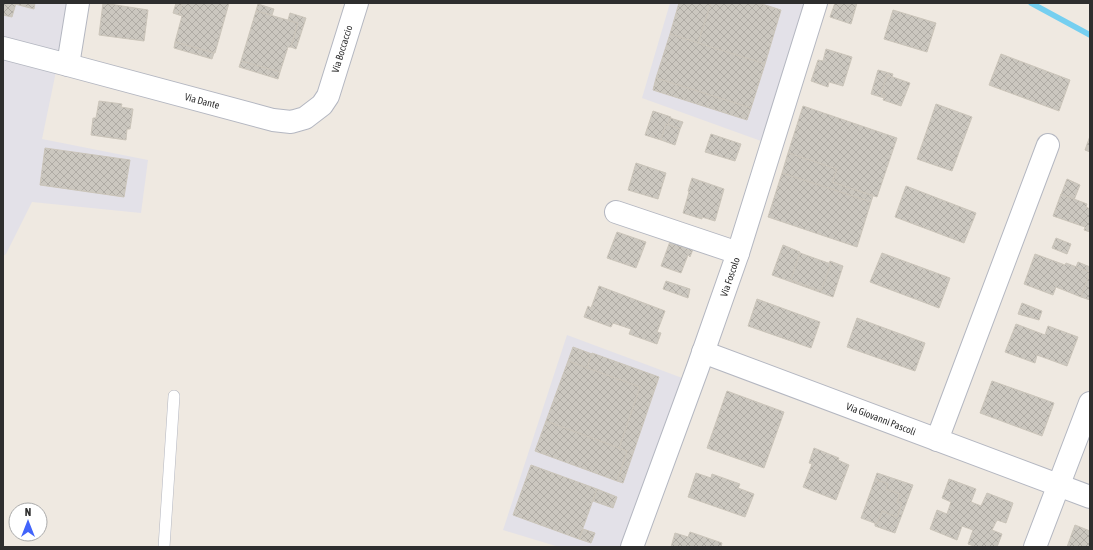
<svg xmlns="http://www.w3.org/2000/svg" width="1093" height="550" font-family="'Asap Condensed',sans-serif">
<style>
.industrial{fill:#e3e1e8}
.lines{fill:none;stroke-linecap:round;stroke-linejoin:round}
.stream{stroke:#75cff0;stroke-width:5.5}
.building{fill:url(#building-cross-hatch);stroke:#cbc5ba}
.lane-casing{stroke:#b4b7c1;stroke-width:12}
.street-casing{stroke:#b4b7c1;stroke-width:24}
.lane{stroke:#fff;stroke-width:11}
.street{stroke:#fff;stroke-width:22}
.labels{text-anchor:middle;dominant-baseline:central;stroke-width:3.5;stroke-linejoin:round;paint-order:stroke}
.street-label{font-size:10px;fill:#2e2e2e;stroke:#fff}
</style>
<defs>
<pattern id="building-cross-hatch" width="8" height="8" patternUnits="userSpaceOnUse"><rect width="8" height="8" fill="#cbc7bf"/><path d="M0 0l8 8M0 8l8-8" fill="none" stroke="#afaba4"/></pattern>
</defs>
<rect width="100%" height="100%" fill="#efe9e1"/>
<g class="industrial">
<path d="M3,3H67L59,57L42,139L148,160L141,213L32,202L6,254L3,256Z"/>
<path d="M670,3H804L761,141L642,98Z"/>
<path d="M567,335L693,382L632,547H559L503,530Z"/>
</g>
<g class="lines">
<path class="stream" d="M1031,3L1090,35"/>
</g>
<g class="building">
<path d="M3,3H16L12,17L3,15Z"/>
<path d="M16,3H35L34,9L15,4Z"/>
<path d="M103,3L148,10L144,41L99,35Z"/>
<path d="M176,3H182L179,15L173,13Z"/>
<path d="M182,3H229L215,53L175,42L182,16L179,15Z"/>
<path d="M679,3H711L698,43L670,34Z"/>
<path d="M711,3H759L781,10L765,64L698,43Z"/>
<path d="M835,3H857L851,24L830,17Z"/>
<path d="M258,4L274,9L272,15L256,11Z"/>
<path d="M893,10L936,23L927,52L884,39Z"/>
<path d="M256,11L298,23L291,47H288L280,72L241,61Z"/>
<path d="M290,13L306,18L296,49L291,47L298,23L288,20Z"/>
<path d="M670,34L765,64L751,108L656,78Z"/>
<path d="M175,42L214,53L212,59L174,48Z"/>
<path d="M826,49L852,57L843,86L829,82L828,87L811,81L818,60L823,61Z"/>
<path d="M1001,54L1070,80L1059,111L989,85Z"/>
<path d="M241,61L280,72L278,79L239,67Z"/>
<path d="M878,70L893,74L892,77L887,75L881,94L885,95L884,98L871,94Z"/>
<path d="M887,75L910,83L901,106L883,100L885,95L881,94Z"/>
<path d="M656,78L751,108L747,120L653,90Z"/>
<path d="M99,101L122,104L121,107L133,109L130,129H127L126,140L91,135L93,118H96Z"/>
<path d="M936,104L972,117L952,171L917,159Z"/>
<path d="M803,106L897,138L877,197L832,182L837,169L788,153Z"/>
<path d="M653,111L671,117L668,125L666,124L661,140L645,135Z"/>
<path d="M670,118L683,122L680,129L668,125Z"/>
<path d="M666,124L680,129L675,145L661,140Z"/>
<path d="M711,134L741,144L735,161L705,152Z"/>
<path d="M1090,136V152L1085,150Z"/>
<path d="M45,148L130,160L124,197L40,185Z"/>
<path d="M788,153L837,169L832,182L873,196L871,202L782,173Z"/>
<path d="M636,163L666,173L658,199L628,190Z"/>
<path d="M782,173L871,202L857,247L768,217Z"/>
<path d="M692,178L724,189L715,221L702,217V219L683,213L689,192L688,191Z"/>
<path d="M1067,179L1080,185L1074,200L1061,195Z"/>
<path d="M906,186L976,213L964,243L895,217Z"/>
<path d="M1061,194L1087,204L1086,207L1090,209V232L1084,230L1085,227L1053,216Z"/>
<path d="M617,232L646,242L636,268L607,258Z"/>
<path d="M672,236L695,244L690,257L688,255L681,273L661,266Z"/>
<path d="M1056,238L1071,244L1067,254L1052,248Z"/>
<path d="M783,245L800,252L791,280L821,291L831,264L829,263L830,261L843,266L833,297L772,275Z"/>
<path d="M800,253L831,264L821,291L791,280Z"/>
<path d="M882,253L950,278L939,308L870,282Z"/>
<path d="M1035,254L1065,265L1066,263L1090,272L1081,297L1056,287L1053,295L1024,284Z"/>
<path d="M1078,262L1090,267V300L1081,297L1090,272L1076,267Z"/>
<path d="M666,281L690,289L688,298L663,289Z"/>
<path d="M599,286L665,311L657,332L661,333L657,344L629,334L631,329L613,323L611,327L584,317L588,306L591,308Z"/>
<path d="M757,299L820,322L811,348L748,326Z"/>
<path d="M1022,303L1042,311L1039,320L1018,314Z"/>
<path d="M857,318L925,343L915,371L847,347Z"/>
<path d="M1016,324L1045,335L1048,326L1078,337L1067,366L1037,355L1035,363L1005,352Z"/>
<path d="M573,347L592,354L587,368L568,361Z"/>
<path d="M592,353L659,377L623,483L617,481L627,451L619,448L640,387L587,368Z"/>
<path d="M568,361L640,387L619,448L546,421Z"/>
<path d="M992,381L1054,403L1042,436L980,413Z"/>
<path d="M727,391L784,412L764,468L707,448Z"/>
<path d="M546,421L627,451L617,481L535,451Z"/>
<path d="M814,448L839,458L838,460L849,465L836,500L803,487L812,464L809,463Z"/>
<path d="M531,465L597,489L579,539L513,515Z"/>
<path d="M696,473L711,478L712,474L740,484L738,488L754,494L745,517L688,497Z"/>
<path d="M877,473L913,485L895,533L875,526V523L877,524L882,511L897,517L902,503L897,502L900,494L886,489L888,484L875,479Z"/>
<path d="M875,479L888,484L886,489L900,494L897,502L902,503L897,517L882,511L877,524L861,518Z"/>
<path d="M949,479L976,489L971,502L981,506L987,493L1013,503L1006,523L997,520L992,530L1002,534L997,547H977L968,544L973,530L962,526L957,540L930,529L937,510L947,514L951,502L942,498Z"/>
<path d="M597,489L617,497L613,508L593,501Z"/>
<path d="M1075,525L1090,531V547H1067Z"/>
<path d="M583,529L595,533L591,543L579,539Z"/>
<path d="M690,532L722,543L721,547H671L675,533L688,537Z"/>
</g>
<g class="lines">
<g class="lane-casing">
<path id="lane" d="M164,547L174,396"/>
</g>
<g class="street-casing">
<g id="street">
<path d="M3,48L68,65L273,120L291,122L305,118L322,105L328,96L357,3"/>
<path d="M68,65L78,3"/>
<path d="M616,212L738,253"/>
<path d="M703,352L1090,497"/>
<path d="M937,440L1048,145"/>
<path d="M632,547L698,367L738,253L816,3"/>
<path d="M1035,547L1090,403"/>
</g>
</g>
<use href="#lane" class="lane"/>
<use href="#street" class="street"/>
</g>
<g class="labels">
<g class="street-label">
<text transform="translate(342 49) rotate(-73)">Via Boccaccio</text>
<text transform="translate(202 101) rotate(15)">Via Dante</text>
<text transform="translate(730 277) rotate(-71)">Via Foscolo</text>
<text transform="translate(881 419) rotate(21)">Via Giovanni Pascoli</text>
</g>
</g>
<rect width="1093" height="550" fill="none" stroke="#2e2e2e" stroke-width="8"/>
<g transform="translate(28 522)"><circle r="19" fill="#ffffff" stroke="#ababab"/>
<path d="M0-3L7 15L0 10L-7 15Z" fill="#4264fb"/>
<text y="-6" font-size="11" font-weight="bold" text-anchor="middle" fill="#2e2e2e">N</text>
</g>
</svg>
